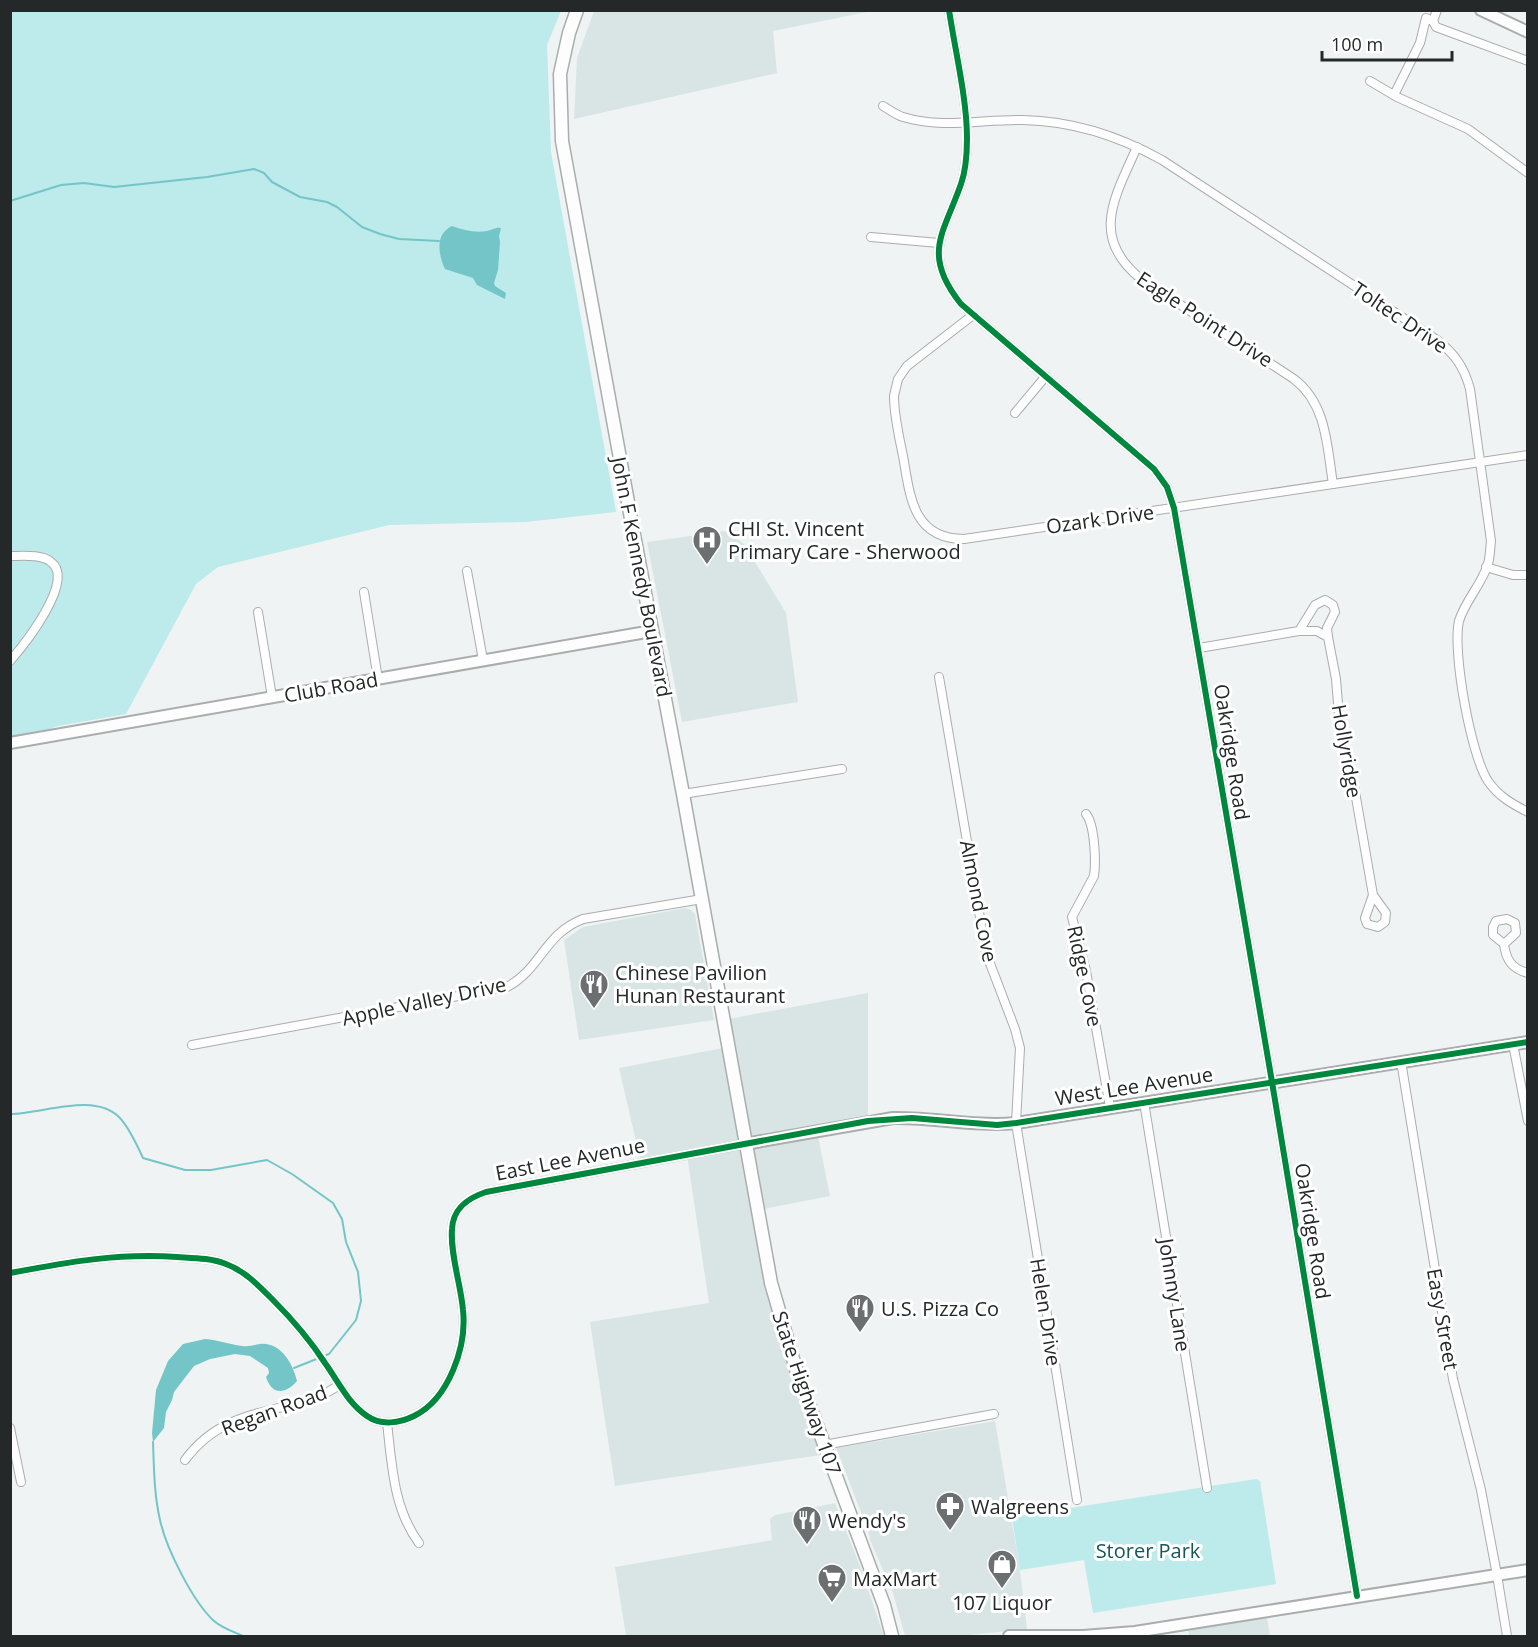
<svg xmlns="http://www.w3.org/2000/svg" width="1538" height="1647" font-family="'Open Sans',sans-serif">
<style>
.built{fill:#d9e5e5}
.green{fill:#bdeaeb}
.water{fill:#74c5c7}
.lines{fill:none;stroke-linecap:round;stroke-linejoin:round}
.stream{stroke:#74c5c7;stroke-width:2}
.street-casing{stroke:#aaadad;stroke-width:10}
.secondary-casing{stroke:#aaadad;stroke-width:14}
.primary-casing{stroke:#aaadad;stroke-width:15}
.street{stroke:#fdfdfd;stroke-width:8}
.secondary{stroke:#fdfdfd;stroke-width:10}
.primary{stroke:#fdfdfd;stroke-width:12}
.cycleway-casing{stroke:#fff;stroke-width:10}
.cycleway{stroke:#00873e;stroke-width:6}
.labels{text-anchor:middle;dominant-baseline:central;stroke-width:6;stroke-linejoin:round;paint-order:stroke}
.street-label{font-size:20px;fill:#252828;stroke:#fff}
.poi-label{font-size:20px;fill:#252828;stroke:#fff;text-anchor:start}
.park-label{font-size:20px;fill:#175759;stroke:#fff}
</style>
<rect width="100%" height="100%" fill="#eff3f3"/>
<g class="built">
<path d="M594,11V10L872,11L773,31L777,73L574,119L577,58Z"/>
<path d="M726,531L744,544L786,613L798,702L682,722L647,542Z"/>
<path d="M685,908L691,910L695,914L714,1020L579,1040L564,940L583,927Z"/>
<path d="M868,993V1121L817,1131L830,1196L758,1210L771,1283L827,1454L615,1486L590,1322L709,1303L687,1155L641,1163L619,1068L728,1047L723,1020Z"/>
<path d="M995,1421L1020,1570L1027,1629L960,1636H905L893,1593L870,1540L868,1530L836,1448Z"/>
<path d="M835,1503L860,1566L884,1636H626L615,1567L772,1540L770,1519L775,1515Z"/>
<path d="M1266,1611L1270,1636H1189L1187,1624Z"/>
</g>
<g class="green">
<path d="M10,11H561L547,45L551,152L616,512L526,522L389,525L218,567L196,584L126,714L58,726L11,743Z"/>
<path d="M1256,1479L1260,1481L1276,1584L1093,1613L1084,1560L1020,1570L1012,1517Z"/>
</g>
<g class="water">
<path d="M452,226C463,230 475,233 487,231C493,230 495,227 501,228L499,236L500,242L498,270L494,283L495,286L506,293L505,299L477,285L473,278L445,269C438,254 435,234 452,226Z"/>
<path d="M205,1339C218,1340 229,1344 242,1346C249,1347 254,1345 260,1344C281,1342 293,1364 297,1381C286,1394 272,1396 266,1377L269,1373L268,1368L250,1356L235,1354L210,1359L194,1366L174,1392L172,1400L166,1412L164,1428L153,1442L152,1433L156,1390L168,1361L183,1344Z"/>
</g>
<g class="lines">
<g class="stream">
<path d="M10,201L61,185L84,183L114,187L207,177L254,169L264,173L272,182L300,197L327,202L337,207L362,227L380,234L399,239L439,241"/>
<path d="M10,1114C43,1114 93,1092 119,1117C128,1126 138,1147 143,1158L185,1170H211L267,1160L292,1174L333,1203L342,1219L346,1242L358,1272L361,1301L356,1320L329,1354L324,1356"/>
<path d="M294,1368L319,1358"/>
<path d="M153,1442C154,1468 154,1494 160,1520C166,1548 193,1602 214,1621C222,1628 234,1632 243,1636"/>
</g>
<g class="street-casing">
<g id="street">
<path d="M949,10C955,50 967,99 967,138C967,154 966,170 961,184C944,233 921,254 961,304L1154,469L1167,487L1174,508L1272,1082L1357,1596"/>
<path d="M1433,21L1437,10"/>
<path d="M1370,81L1397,97L1468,129L1528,173"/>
<path d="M1394,95L1420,43L1426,18L1433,21L1436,27L1528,61"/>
<path d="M883,106C890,110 896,115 903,117C942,129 983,119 1023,120C1073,121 1119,136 1162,160L1437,340C1455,354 1464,367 1470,389L1491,541C1490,549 1490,557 1488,564C1482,584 1465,601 1459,621C1452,651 1471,756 1488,781C1498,796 1512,804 1528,812"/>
<path d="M1137,147C1115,197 1089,237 1141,279L1294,379C1327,404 1327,447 1333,484"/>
<path d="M871,237L939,243"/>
<path d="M973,315L907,366L898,379L894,396C894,416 899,436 903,456C910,495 912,539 964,539L1528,455"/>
<path d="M1015,413L1046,376"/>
<path d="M10,556C22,556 42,554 51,562C76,580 24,645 10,661"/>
<path d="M1486,567L1513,575H1528"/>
<path d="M467,571L483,660"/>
<path d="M364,592L378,679"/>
<path d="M258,612L272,697"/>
<path d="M1299,631H1317L1328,637L1336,679L1340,728L1354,786L1373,895L1386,913L1385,922L1378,927L1367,924L1365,918L1373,895"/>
<path d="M1199,648L1299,631L1315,605L1325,600L1333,605L1335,612L1327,628L1328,637"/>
<path d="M939,677L986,953L1015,1029L1020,1048L1016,1123L1077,1500"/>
<path d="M683,794L842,769"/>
<path d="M1086,814C1095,825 1096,862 1094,876L1072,917L1086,971L1110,1107"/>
<path d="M1504,944L1516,933L1515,923L1507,919L1496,921L1493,927V935L1504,944C1506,960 1512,969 1528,973"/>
<path d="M1513,1044L1528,1121"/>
<path d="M192,1045L507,987C541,969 544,934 583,919L702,899"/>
<path d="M1401,1061L1453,1379L1481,1490L1497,1575L1507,1636"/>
<path d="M1144,1102L1207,1488"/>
<path d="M10,1273C68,1262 118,1253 177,1257C193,1258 211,1258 226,1264C245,1271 259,1286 273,1300C292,1319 310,1340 325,1363C338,1381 347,1402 367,1416C381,1426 400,1423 414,1416C449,1399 467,1346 463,1310C461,1285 450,1254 452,1229C453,1208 468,1198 486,1192L745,1144"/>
<path d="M387,1423C392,1464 393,1508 419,1543"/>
<path d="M10,1428L21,1482"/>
<path d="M824,1445L994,1414"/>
<path d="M185,1460C213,1422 248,1415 291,1405C308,1400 324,1396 339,1385"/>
</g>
</g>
<g class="secondary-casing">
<g id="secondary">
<path d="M1481,10L1528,32"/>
<path d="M10,743L652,631"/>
<path d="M745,1144L893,1118C934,1117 975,1127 1016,1123L1528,1042"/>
<path d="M1009,1636H1083L1135,1632L1528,1570"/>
</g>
</g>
<g class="primary-casing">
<path id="primary" d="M577,10L569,33L560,74L562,141L634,535L683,794L771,1283L796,1369L884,1605L892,1636"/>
</g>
<use href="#street" class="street"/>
<use href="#secondary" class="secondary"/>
<use href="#primary" class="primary"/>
<g class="cycleway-casing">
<g id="cycleway">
<path d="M949,10C955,50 967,99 967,138C967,154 966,170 961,184C944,233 921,254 961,304L1154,469L1167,487L1174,508L1272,1082L1357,1596"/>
<path d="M10,1273C68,1262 118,1253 177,1257C193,1258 211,1258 226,1264C245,1271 259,1286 273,1300C292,1319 310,1340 325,1363C338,1381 347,1402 367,1416C381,1426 400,1423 414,1416C449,1399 467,1346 463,1310C461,1285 450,1254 452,1229C453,1208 468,1198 486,1192L868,1121L912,1118L997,1125L1016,1123L1528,1042"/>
</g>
</g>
<use href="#cycleway" class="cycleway"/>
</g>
<defs>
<g id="hospital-pin" transform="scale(1.5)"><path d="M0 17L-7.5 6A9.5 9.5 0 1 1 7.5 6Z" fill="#6c6f6f" stroke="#fff"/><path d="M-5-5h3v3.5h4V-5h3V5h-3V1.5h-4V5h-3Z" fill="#fff"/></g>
<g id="restaurant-pin" transform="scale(1.5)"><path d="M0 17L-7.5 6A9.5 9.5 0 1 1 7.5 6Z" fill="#6c6f6f" stroke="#fff"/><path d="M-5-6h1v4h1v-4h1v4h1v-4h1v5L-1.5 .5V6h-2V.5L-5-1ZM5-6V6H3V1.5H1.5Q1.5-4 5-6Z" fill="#fff"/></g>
<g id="pharmacy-pin" transform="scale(1.5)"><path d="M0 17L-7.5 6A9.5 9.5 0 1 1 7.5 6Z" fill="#6c6f6f" stroke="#fff"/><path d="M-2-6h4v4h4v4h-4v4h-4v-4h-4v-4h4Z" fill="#fff"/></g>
<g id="shop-pin" transform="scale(1.5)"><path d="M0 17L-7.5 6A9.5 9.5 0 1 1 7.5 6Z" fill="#6c6f6f" stroke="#fff"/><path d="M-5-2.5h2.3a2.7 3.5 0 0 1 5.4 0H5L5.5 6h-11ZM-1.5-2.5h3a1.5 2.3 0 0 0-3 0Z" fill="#fff"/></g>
<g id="supermarket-pin" transform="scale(1.5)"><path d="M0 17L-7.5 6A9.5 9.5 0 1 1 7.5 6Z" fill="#6c6f6f" stroke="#fff"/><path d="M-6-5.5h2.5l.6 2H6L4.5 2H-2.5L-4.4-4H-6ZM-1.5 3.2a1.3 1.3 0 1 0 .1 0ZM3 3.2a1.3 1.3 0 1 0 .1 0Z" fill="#fff"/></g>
</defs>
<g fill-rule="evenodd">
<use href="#hospital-pin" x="707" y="540"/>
<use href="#restaurant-pin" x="594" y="984"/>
<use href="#restaurant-pin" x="860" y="1308"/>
<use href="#pharmacy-pin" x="950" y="1506"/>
<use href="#restaurant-pin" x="807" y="1520"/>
<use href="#shop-pin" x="1002" y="1564"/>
<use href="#supermarket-pin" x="832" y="1578"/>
</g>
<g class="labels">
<g class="street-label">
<text transform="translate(1400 317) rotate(34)">Toltec Drive</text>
<text transform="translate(1205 319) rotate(33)">Eagle Point Drive</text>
<text transform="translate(1100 519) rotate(-8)">Ozark Drive</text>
<text transform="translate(642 577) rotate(79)">John F Kennedy Boulevard</text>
<text transform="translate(331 687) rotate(-10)">Club Road</text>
<text transform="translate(1347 751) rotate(80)">Hollyridge</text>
<text transform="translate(1232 752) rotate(81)">Oakridge Road</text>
<text transform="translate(979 901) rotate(79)">Almond Cove</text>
<text transform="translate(1085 976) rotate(78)">Ridge Cove</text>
<text transform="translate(424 1001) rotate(-12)">Apple Valley Drive</text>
<text transform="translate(1134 1086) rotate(-9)">West Lee Avenue</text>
<text transform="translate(570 1159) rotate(-11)">East Lee Avenue</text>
<text transform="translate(1313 1231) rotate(81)">Oakridge Road</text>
<text transform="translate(1175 1295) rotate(81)">Johnny Lane</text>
<text transform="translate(1046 1312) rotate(81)">Helen Drive</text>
<text transform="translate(1443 1319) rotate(80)">Easy Street</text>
<text transform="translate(807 1393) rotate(71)">State Highway 107</text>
<text transform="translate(274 1410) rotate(-20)">Regan Road</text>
</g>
<g class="poi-label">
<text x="728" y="528">CHI St. Vincent<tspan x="728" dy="23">Primary Care - Sherwood</tspan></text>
<text x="615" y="972">Chinese Pavilion<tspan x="615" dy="23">Hunan Restaurant</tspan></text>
<text x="881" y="1308">U.S. Pizza Co</text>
<text x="971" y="1506">Walgreens</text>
<text x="828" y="1520">Wendy's</text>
<text x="853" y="1578">MaxMart</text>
<text x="1002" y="1602" text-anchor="middle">107 Liquor</text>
</g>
<g class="park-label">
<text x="1148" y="1550">Storer Park</text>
</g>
</g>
<rect width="1538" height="1647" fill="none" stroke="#252828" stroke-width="24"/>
<path d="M1322 51v9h130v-9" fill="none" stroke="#252828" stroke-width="3"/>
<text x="1331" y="51" font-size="18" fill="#252828" stroke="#ffffff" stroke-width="4.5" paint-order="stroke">100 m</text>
</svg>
